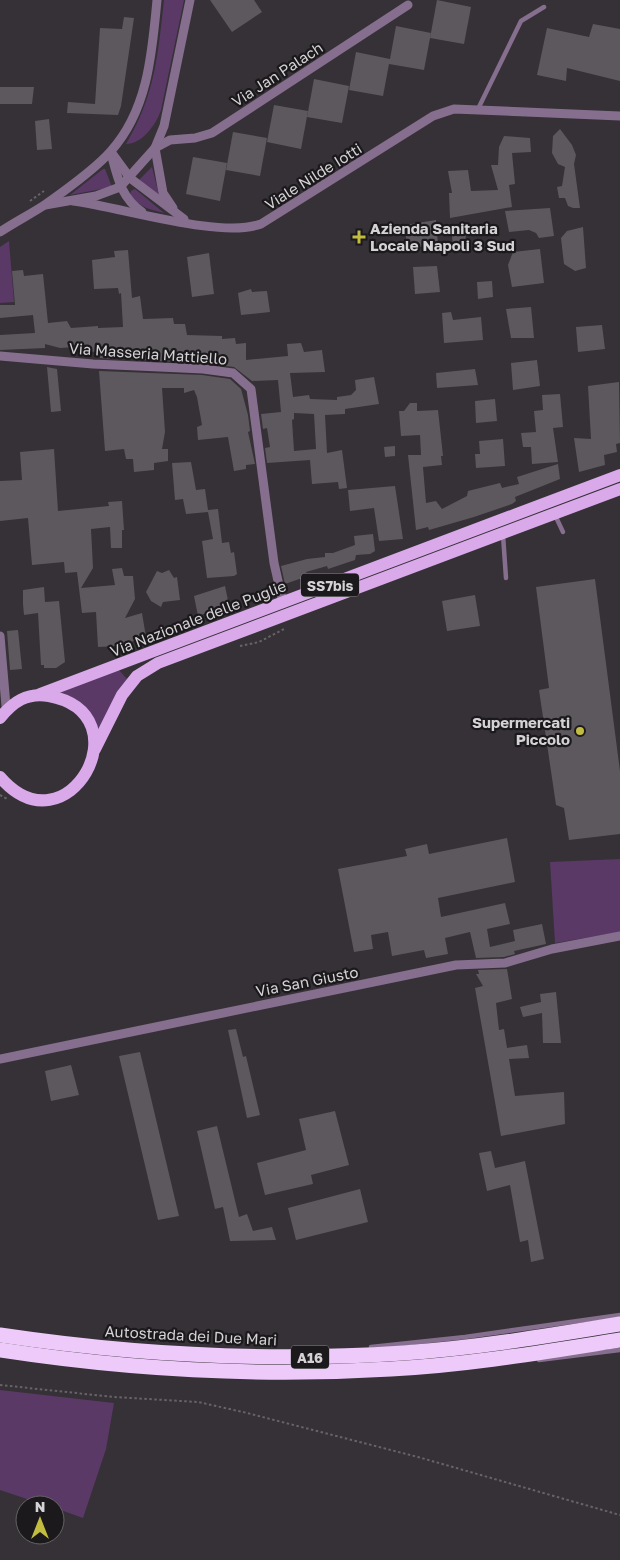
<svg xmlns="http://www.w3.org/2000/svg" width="620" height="1560" font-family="'Golos Text',sans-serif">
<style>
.green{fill:#5a3966}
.building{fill:#5d585e;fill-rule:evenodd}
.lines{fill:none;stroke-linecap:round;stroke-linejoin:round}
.path{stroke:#676368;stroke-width:2;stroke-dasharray:2.5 2.5;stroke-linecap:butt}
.service{stroke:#866e8e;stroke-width:4.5}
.minor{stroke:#866e8e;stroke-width:9}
.primary{stroke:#d9a9ea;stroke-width:12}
.motorway{stroke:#edcaf9;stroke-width:15}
.poi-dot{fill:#c2bd3f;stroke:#1b191c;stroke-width:2}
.labels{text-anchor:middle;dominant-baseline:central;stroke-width:4.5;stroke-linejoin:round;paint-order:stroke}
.shield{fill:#1b191c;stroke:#9d9a9e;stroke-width:1}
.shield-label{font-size:14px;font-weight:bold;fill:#d5d2d5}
.street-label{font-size:15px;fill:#d5d2d5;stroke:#1b191c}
.poi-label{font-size:15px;font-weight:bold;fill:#d5d2d5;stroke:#1b191c;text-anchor:start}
</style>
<rect width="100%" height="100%" fill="#353136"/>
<g class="green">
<path d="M164,0H184L161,110C156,125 142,144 126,144C155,96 158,54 164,0Z"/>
<path d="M152,167L160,199L138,181Z"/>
<path d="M103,169H105L112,187L70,195Z"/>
<path d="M135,189L164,213C152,210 138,207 130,195L131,191Z"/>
<path d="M9,241L14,302L0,303V247Z"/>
<path d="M118,669L127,679L100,733L75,701L60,693Z"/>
<path d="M620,859V932L555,943L550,862Z"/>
<path d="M0,1390L114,1403L106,1449L83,1518L55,1508V1505H45L0,1490Z"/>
</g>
<g class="building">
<path d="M210,0H254L262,12L232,32Z"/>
<path d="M437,0L471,7L464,44L430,38Z"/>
<path d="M124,17L134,18L121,106L118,115L67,113L68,102L95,104L100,28L122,29Z"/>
<path d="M593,24L620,29V81L567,68L566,81L537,75L547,28L589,37Z"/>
<path d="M396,26L431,33L424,70L389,64L383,96L349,90L356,52L390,59Z"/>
<path d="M314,79L349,86L342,123L307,117Z"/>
<path d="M0,87H34L32,104H0Z"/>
<path d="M274,105L308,111L301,149L267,142Z"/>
<path d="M49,119L52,149L37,150L35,121Z"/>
<path d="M560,129L572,145L576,155L574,164L580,208H573L568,206L565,198H559L557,187L562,186L565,167L558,164L552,153L553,136Z"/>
<path d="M233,132L267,138L260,176L226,170Z"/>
<path d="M504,136L530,138L531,152L512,153L515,184L509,185L512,207L450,218L449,193H452L448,171L468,170L471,191L498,190L491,165H498L499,147Z"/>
<path d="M193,157L227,163L220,201L186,194Z"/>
<path d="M550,208L554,236L539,238L536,233L529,230L509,232L505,211Z"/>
<path d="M436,220L438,244L407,249L405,225Z"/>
<path d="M583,227L586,268L575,271L564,264L561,238L567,231Z"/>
<path d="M466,235L464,246L453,247L452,236Z"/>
<path d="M540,249L544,283L512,287L508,265L513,252Z"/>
<path d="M128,250L132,298L140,296L143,319L173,318L174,324H185L187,335L222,336V339L235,338L236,344L246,343V360L288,356L287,344L301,343L304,352L322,350L325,372L290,373L293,397L309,395L310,399L337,400V397L351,395L356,390L355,380L374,377L379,404L345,409V414L325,415L327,453L342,450L347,488L339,489L338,482L312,484L310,460L267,463L265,448L270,447L267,428L263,429L261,414L281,412L278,380L252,381L234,367L203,363L143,360V351L113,353L114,359L100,358V352L76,351V347L60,348L45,344V348L0,350V335L35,333L33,315L0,318V305H15L12,271L23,270L24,276L43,274L48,323L67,321L71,328L98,326V328L123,327L121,293L119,294L118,288L94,289L92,260L115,257L114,251ZM294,413L314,414L316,449L294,451L292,420L294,419Z"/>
<path d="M209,253L214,294L192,297L187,257Z"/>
<path d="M437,266L440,292L415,294L413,267Z"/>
<path d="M492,281L493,297L478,299L477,282Z"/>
<path d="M251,289L252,292L267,291L270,312L241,315L238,293Z"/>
<path d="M531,307L534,338H511L506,309Z"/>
<path d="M451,312L453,320L481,317L483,340L444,343L442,313Z"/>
<path d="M602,325L605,349L578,352L576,327Z"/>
<path d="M537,360L540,386L513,390L511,363Z"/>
<path d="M47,367L57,369L61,411L51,412Z"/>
<path d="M475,369L478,385L437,388L436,373Z"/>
<path d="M99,371L202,375L230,379L241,389L248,415L250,431L248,432L255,464L246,465V469L234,471L228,437L198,440L197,427L202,425L197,397L194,390L184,393V388H162L165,432L162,449H168V461L154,463V470L134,472L133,459H126L124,449L105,451Z"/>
<path d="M619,382L620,443L616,444L617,452L604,455L605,465L579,472L574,438L591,439L588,386Z"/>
<path d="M560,394L563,427L553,428L558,462L532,464L531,447H523L521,433L536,432L534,411L543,410L542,395Z"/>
<path d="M495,399L497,421L476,423L475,401Z"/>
<path d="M410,403H417V411L438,410L443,456H441L442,465L423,467L426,503L436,501L442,509L467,496L468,491L500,483L502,488L519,484L517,477L558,464L560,479L515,497L516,501L512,504L474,517L429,530L428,527L416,530L408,455H421L420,435L401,436L399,411H404Z"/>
<path d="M503,439L505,466L476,468L475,454H480L479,441Z"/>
<path d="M395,446V456L385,457L384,447Z"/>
<path d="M54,449L58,511L109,506L108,502L122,501L124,530H122V548H111L110,527L91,529L93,568L81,588L115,585L112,569L122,568L124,576H133L135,599L125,618L142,613L146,637L119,646L98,647L96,612L82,613L77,572L65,573L64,562L32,565L28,518L0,521V481L22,480L20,452Z"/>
<path d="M191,462L196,490L205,489L208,510L218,509L222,543L229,542L231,553L234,552L237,574L234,576L207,578L202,541L213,539L208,512L186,514L183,499L175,500L172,463Z"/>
<path d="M395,486L403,539L379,541L374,508L350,511L348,490Z"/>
<path d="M373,534L375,551L370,554L356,555L355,560L328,569L327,566L306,572L308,576L285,584L281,566L307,559L325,557V553H333L355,545L354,536Z"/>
<path d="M169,570L174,578L177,577L180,600L163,602L161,607L151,601L146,592L157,571L162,573Z"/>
<path d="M595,579L620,771V834L569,840L564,808L556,805L539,690L549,688L536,587Z"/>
<path d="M225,586L229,605L198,616L194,596Z"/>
<path d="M44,587L45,602L59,601L65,662L56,668H44V665H41L38,613L24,615L23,604V590Z"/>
<path d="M475,595L480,626L447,631L442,601Z"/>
<path d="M18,630L22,669L10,670L7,631Z"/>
<path d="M507,838L515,882L438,898L441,917L505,903L510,924L487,929L490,947L515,941L513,930L542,924L546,944L514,951L515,954L504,957L476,958L470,932L445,938L448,954L426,958L424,950L392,956L388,932L371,935L373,949L354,952L338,869L407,856L405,849L427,844L429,854Z"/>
<path d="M507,969L512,999L496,1003L499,1030L504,1029L507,1048L527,1045L529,1058L509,1059L515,1096L564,1092L565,1124L501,1136L475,988L483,986L476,974H479L478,970Z"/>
<path d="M556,992L561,1043H543L542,1013L523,1017L520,1007L541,1002L540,994Z"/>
<path d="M236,1029L243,1057L246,1056L260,1115L247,1118L228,1030Z"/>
<path d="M140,1052L179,1216L158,1220L119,1056Z"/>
<path d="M71,1065L79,1095L51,1101L45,1071Z"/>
<path d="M335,1111L349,1165L311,1175L313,1184L265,1195L257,1163L306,1150L299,1119Z"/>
<path d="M217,1126L239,1217L247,1214L253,1231L272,1227L276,1240L230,1241L223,1207L215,1209L197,1131Z"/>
<path d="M491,1151L495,1168L525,1161L544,1259L531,1262L528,1240L520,1242L510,1185L487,1191L479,1153Z"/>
<path d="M360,1189L368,1222L296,1240L288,1208Z"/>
</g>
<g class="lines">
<g class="path">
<path d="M30,201L44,191"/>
<path d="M240,646L259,642L286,628"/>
<path d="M0,795L7,799"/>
<path d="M0,1385L114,1397L198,1402L243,1412L418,1457L620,1515"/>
</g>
<g class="service">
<path d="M478,109L521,21L544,7"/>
<path d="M555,515L563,532"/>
<path d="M503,535L506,578"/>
<path d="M371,1347L465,1337L620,1315"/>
<path d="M539,1360L620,1350"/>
</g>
<g class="minor">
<path d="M155,148L170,140L195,138L212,133L408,5"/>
<path d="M155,148L163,193L173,208"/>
<path d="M111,152L130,178L184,219"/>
<path d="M112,157C118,180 122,198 142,212"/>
<path d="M73,201C121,207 220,239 261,224L433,116L454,109L620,116"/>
<path d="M45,205L96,196L120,187L155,148L164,126L190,0"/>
<path d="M0,232C15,222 31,214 46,204C63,192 98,166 111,151C148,110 152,53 157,0"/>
<path d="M0,356L93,364L203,369L233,373L251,389L274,563L283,603"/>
<path d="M0,636L6,706"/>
<path d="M0,1059L456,965L505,963L552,949L620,936"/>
</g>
<g class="primary">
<path d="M40,694L620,475"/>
<path d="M0,718C13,702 27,692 49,696C146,714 67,855 0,777"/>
<path d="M95,749L122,695L137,676L158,663L620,489"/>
</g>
<g class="motorway">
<path d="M0,1335C134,1355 268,1362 403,1353C476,1348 548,1336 620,1324"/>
<path d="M0,1350C130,1370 260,1377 391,1369C468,1365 544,1352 620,1340"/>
</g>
</g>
<g class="poi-dot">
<path d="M356.5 229.5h5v5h5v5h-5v5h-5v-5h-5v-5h5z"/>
<circle cx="580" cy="731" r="5"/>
</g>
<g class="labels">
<g class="shield">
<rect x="301" y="573.5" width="58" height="23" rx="4"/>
<rect x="291" y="1345.5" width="38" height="23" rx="4"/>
</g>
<g class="shield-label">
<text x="330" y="585">SS7bis</text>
<text x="310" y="1357">A16</text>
</g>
<g class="street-label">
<text transform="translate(277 74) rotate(-33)">Via Jan Palach</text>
<text transform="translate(313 176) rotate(-32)">Viale Nilde Iotti</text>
<text transform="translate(148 353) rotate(4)">Via Masseria Mattiello</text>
<text transform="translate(198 618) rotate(-21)">Via Nazionale delle Puglie</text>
<text transform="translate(307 981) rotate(-11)">Via San Giusto</text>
<text transform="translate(191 1335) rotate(3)">Autostrada dei Due Mari</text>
</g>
<g class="poi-label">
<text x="370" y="228">Azienda Sanitaria<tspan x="370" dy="17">Locale Napoli 3 Sud</tspan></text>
<text x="570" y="722" text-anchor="end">Supermercati<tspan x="570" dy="17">Piccolo</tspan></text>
</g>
</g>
<g transform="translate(40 1520)"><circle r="24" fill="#1b191c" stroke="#656366"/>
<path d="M0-4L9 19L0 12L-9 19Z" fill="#c2bd3f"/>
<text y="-8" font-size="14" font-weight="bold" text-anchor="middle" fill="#d5d2d5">N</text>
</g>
</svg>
